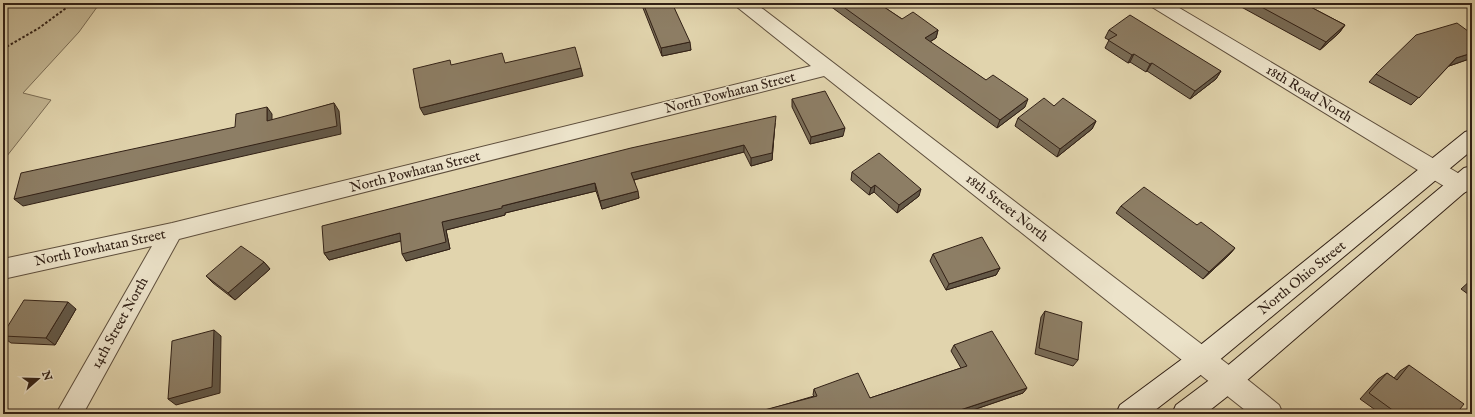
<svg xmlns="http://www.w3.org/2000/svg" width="1475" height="417" font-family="'IM FELL English',serif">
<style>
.green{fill:#c3b693;stroke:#7a6c54}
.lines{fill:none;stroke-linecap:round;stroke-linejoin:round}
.street-casing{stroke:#5e4e3c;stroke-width:2}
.secondary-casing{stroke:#322116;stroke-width:2}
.path{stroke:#322116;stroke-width:2;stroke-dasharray:2.5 2;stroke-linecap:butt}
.street{fill:#ece3ca;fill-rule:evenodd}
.secondary{fill:#ece3ca;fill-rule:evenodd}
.wall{fill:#796c57;stroke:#322116}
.shaded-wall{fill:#635847;stroke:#322116}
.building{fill:#8d7e65;stroke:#322116}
.labels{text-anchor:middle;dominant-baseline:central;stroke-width:3;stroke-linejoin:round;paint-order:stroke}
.street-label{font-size:14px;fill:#322116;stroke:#ece3ca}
</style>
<rect width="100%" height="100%" fill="#e1d4ad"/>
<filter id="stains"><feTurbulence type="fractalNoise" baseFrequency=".005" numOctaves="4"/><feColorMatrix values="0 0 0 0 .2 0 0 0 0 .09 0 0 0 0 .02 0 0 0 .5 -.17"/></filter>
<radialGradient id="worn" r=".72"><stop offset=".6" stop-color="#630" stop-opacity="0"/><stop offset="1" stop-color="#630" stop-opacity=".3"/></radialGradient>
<path class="green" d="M3,3H100L79,32L23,93L51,100L3,161Z"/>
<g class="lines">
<g class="street-casing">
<g id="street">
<path d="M734,3H755L1238,372L1279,405L1283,414H1250L824,76L179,239L83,414H56L152,246L3,279V259L172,223L811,66L737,7Z"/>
<path d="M1149,3H1171L1468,179L1471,185L1468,191L1460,194L1452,191L1152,7Z"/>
</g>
</g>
<g class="secondary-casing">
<g id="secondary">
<path d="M1472,130V150L1211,367L1150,414H1116L1120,405L1193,351L1465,132Z"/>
<path d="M1472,166V186L1238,388L1205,414H1172L1176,405L1220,372L1464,168Z"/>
</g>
</g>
<path class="path" d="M3,49L39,28L73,3"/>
<use href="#street" class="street"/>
<use href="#secondary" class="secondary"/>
</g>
<g class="wall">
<path d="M641,3H672L691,50L662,56Z"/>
<path d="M826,3H878L902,19L938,30L936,38L930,42L1025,107L997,128Z"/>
<path d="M1234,3H1303L1345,25L1339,33L1320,50Z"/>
<path d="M1109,30L1221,71L1216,79L1190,99L1147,71L1146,72L1130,62L1128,63L1105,48L1109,40L1105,38Z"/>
<path d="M1472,34V58L1449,66L1411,105L1369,82L1376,74Z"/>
<path d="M792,99L843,136L810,144L792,107Z"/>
<path d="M1054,106L1096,121L1092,129L1057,157L1015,126L1018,118Z"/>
<path d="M775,123L772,160L751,166L744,152L634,180L639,198L602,209L596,191L505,213V215L446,230L450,249L406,261L401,241L329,260L324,253Z"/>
<path d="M852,172L919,196L897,213L874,192L869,195L851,180Z"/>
<path d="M1121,206L1197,225L1235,248L1229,255L1203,279L1116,213Z"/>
<path d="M933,254L1000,268L996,275L946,290L930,261Z"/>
<path d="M264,262L270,269L235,300L213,283L206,276Z"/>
<path d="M1472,279V297L1461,289Z"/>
<path d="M76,309L55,345L11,343L3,337V334Z"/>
<path d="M1045,311L1078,360L1073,366L1035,354L1041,317Z"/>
<path d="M954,345L1027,388L1023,393L961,414H753L814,396L813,395L814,389L870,398L961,368L951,351Z"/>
<path d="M1409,365L1456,414H1381L1360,399L1378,379L1387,373L1394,378L1400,371Z"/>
</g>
<g class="shaded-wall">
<path d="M1345,25L1339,33L1320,50L1326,42Z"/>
<path d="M938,30L936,38L923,46L925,38Z"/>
<path d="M690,42L691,50L662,56L661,48Z"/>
<path d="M1472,53V58L1449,66L1456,58Z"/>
<path d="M1134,54L1130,62L1128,63L1132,55Z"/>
<path d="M1152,63L1147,71L1146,72L1150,64Z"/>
<path d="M581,68L583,76L424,115L420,108Z"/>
<path d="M1221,71L1216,79L1190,99L1195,91Z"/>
<path d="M1028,99L1025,107L997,128L1000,120Z"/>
<path d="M334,103L339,111L341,134L23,206L14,199Z"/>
<path d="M267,107L272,114V128L267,121Z"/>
<path d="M1096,121L1092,129L1057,157L1060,149Z"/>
<path d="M775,123L772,160L751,166V158Z"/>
<path d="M845,128L843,136L810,144L811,137Z"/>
<path d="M744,145V152L633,180L631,173Z"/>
<path d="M595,183L596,191L505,213V215L446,230L450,249L406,261L402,254L442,222L502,206Z"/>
<path d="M875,185L874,192L869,195L871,188Z"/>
<path d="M921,189L919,196L897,213L899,205Z"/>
<path d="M638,191L639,198L602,209L600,201Z"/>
<path d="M400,233L404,240L329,260L324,253Z"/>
<path d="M1235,248L1229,255L1203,279L1209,272Z"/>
<path d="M264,262L270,269L235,300L228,293Z"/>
<path d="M1000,268L996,275L946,290L949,284Z"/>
<path d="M68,302L76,309L55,345L46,338Z"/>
<path d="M214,330L221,336L220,393L176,405L168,399Z"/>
<path d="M1027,388L1023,393L961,414H948Z"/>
</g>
<g class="building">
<path d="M643,3H672L690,42L661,48Z"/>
<path d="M838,3H878L902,19L913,12L938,30L925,38L986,80L993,75L1028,99L1000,120Z"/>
<path d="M1254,3H1303L1345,25L1326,42Z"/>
<path d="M1130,15L1221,71L1195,91L1152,63L1150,64L1134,54L1132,55L1108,40L1117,35L1109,30Z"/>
<path d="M1457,23L1472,34V53L1456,58L1419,98L1376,74L1416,35Z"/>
<path d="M575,47L581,68L420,108L413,69L450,60L451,65L502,53L505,63Z"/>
<path d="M825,91L845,128L811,137L792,99Z"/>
<path d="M1044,98L1054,106L1063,98L1096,121L1060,149L1018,118Z"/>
<path d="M334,103L337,126L14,199L21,173L235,127L236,114L267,107V121Z"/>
<path d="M776,116L772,153L751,158L744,145L631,173L638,191L600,201L595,183L502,206V208L442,222L446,242L402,254L400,233L324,253L322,226L631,148Z"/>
<path d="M879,153L921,189L899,205L875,185L871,188L852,172Z"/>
<path d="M1144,187L1197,225L1201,222L1235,248L1209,272L1121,206Z"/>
<path d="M982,237L1000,268L949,284L933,254Z"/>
<path d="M241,246L264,262L228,293L206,276Z"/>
<path d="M24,300L68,302L46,338L3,336V334Z"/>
<path d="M1045,311L1082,322L1078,360L1039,348Z"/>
<path d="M214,330L212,387L168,399L172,341Z"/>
<path d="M992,331L1027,388L948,414H753V413L817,396L814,389L858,373L870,398L967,366L954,345Z"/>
<path d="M1409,365L1464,404L1456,414H1398L1369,393L1387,373L1397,380Z"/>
</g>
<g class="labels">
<g class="street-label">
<text transform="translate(730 93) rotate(-14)">North Powhatan Street</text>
<text transform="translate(1309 94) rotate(31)">18th Road North</text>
<text transform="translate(415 172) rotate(-14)">North Powhatan Street</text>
<text transform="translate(1007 208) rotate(38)">18th Street North</text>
<text transform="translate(100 248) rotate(-12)">North Powhatan Street</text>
<text transform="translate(1302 278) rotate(-39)">North Ohio Street</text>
<text transform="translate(120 323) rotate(-61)">14th Street North</text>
</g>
</g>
<rect width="1475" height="417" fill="none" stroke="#e1d4ad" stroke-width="16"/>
<rect x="4" y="4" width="1467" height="409" fill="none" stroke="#322116" stroke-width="2"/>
<rect x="8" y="8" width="1459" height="401" fill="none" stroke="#322116"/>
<g transform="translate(38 379) rotate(70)" stroke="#ece3ca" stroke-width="3" paint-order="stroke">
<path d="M0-3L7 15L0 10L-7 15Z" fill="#322116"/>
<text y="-6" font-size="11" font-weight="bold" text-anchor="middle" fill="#322116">N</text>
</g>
<rect width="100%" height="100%" filter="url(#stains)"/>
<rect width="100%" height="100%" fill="url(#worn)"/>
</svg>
